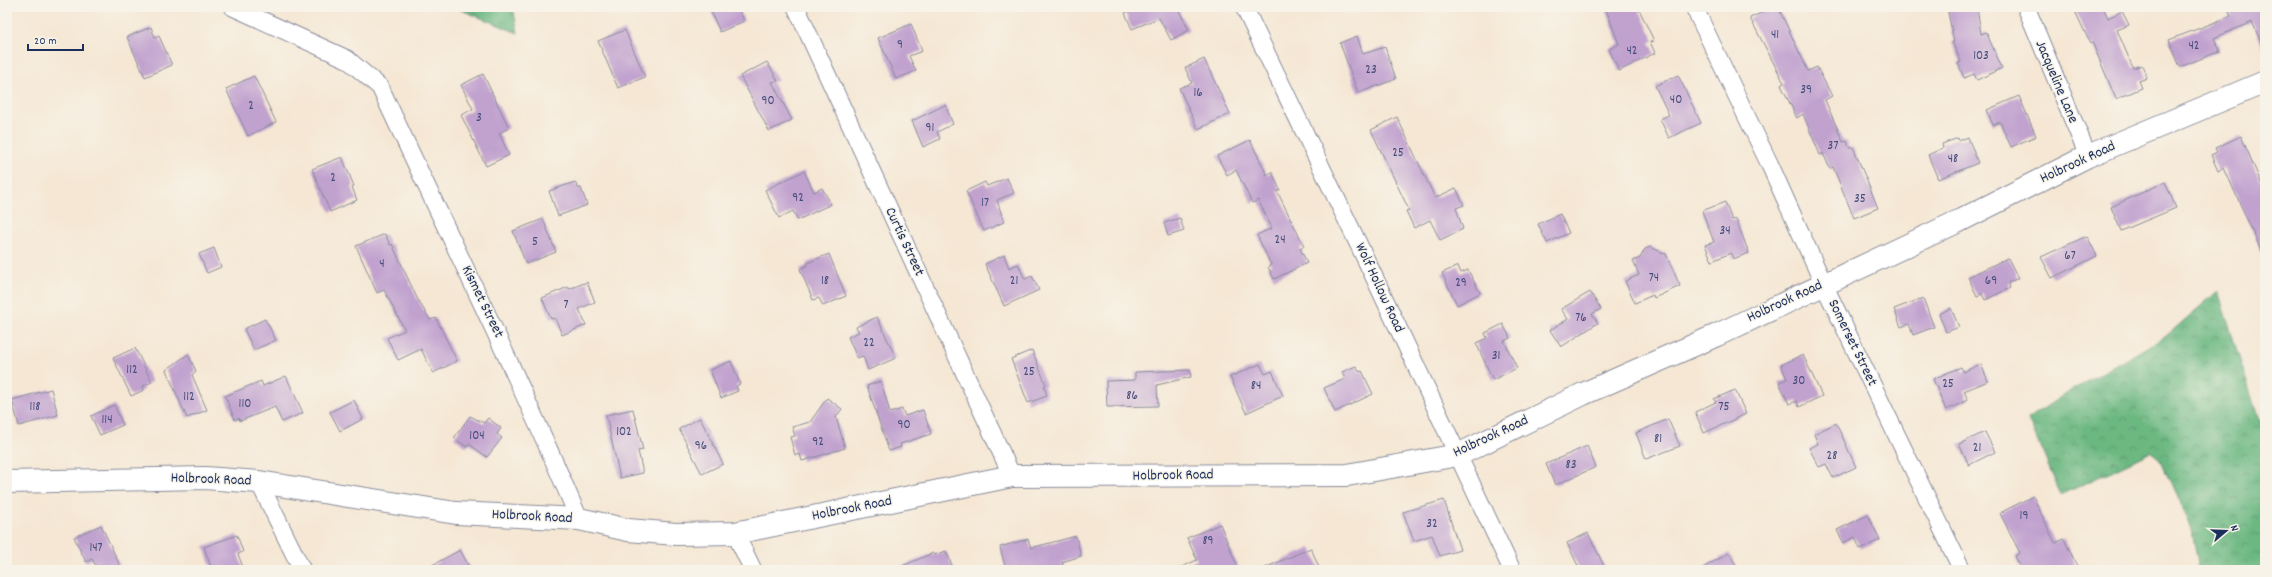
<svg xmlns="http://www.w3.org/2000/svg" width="2272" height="577" font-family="Dekko,sans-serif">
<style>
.forest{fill:url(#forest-crowns);stroke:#447470}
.building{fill:#c1a2cf}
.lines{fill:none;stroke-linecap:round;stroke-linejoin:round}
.street-casing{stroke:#888b99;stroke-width:19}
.secondary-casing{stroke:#888b99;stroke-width:24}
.street{stroke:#fff;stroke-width:17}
.secondary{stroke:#fff;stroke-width:22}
.labels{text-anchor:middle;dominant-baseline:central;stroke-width:3;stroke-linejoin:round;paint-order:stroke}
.number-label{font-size:13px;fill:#444c7a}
.street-label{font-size:15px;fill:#1b2f5e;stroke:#f7f3e8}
</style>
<defs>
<pattern id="forest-crowns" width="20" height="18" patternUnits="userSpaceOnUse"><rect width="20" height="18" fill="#6cb881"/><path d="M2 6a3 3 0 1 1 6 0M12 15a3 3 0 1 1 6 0" fill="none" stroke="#58966d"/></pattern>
</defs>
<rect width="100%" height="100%" fill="#f7f3e8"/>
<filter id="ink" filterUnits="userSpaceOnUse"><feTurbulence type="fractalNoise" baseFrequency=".025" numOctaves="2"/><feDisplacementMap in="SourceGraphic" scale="8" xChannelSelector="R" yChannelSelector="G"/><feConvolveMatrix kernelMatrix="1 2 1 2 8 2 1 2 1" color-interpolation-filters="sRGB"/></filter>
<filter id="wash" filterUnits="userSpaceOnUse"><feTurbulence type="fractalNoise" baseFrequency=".012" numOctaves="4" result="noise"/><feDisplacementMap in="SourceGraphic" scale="16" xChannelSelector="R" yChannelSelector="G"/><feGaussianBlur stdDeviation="0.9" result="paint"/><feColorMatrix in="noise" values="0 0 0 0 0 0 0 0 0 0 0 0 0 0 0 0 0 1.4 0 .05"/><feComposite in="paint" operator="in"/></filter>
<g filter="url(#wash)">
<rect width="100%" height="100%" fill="#f5e7d4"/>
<g class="forest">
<path d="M454,7H513L518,33Z"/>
<path d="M2218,291L2265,439V570H2199L2192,530L2160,459L2151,452L2061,495L2028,419L2065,394L2165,337Z"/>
</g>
<g id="blocks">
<g class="building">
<path d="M709,7H738L744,21L720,32Z"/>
<path d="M1136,7H1181L1178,9L1189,30L1171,40L1159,18L1132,29L1125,13Z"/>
<path d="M1605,7H1638L1654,41L1650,42L1655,53L1619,71L1609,49L1619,44Z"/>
<path d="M1774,7H1778L1808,71L1817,67L1832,96L1825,100L1843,142L1847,141L1849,148L1853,147L1878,208L1854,218L1833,167L1830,169L1823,153L1820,155L1803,114L1797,118L1781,85L1784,83L1750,18Z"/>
<path d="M1947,7H1977L1981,34L1986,32L2002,68L1977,80L1974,74L1964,78L1958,63L1961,62L1952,42H1954Z"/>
<path d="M2073,7H2103L2108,18L2122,11L2129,25L2117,30L2133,68L2142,65L2147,78L2139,81L2142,88L2116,99L2092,42L2090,43Z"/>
<path d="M2227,7H2265V51L2252,22L2214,38L2220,51L2180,67L2169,40L2231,16Z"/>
<path d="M911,24L922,51L909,56L916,71L896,79L878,38Z"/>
<path d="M151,27L155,38L159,36L172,65L145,77L127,37Z"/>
<path d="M625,30L645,77L618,88L598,41Z"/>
<path d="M1357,36L1363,54L1385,47L1396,79L1358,93L1340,43Z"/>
<path d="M1204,59L1230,114L1198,129L1179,88L1192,83L1185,68Z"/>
<path d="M767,62L778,81L772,82L792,120L769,131L740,76Z"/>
<path d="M483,74L509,128L499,133L509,155L486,166L461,115L473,109L461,85Z"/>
<path d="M1678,75L1701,123L1669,138L1660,119L1669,115L1655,86Z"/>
<path d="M254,76L276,122L248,136L226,89Z"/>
<path d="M2019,96L2036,136L2011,147L2000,122L1993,125L1987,110Z"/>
<path d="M945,105L953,124L937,132L940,139L923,147L912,121Z"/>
<path d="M1397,117L1435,198L1456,188L1464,205L1456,208L1463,229L1440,240L1430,220L1414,228L1406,211L1409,210L1371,130Z"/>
<path d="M2241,136L2265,192V259L2224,168L2218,171L2211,155L2217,152L2215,148Z"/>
<path d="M1968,137L1978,163L1938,179L1928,155L1943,148L1942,144L1958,138L1959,141Z"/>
<path d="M1250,140L1267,175L1272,172L1280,190L1277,191L1304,246L1300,248L1307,263L1274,279L1268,267L1271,265L1257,235L1272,228L1258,200L1252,203L1236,170L1227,175L1217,156Z"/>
<path d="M342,157L354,186L352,187L357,200L330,212L312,169Z"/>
<path d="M804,171L814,192L822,188L831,204L798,220L793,211L779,218L765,190Z"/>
<path d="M1007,178L1014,193L997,200L1004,222L984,231L966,191L985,182L987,186Z"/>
<path d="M575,182L578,188H581L587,205L558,216L549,191Z"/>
<path d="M2165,182L2176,208L2121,231L2111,207Z"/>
<path d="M1725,202L1732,220L1736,219L1749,253L1733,259L1731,253L1712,261L1705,245L1714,242L1702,211Z"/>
<path d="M1560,214L1569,233L1547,243L1538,224Z"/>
<path d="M1180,218L1184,231L1168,236L1164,223Z"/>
<path d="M543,219L556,252L526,264L513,231Z"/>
<path d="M385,234L390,245L392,244L417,298L430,320L436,318L457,361L433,373L421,349L398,360L387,338L405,330L384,290L377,293L356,246Z"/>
<path d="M2087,236L2097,256L2052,278L2041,257Z"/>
<path d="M1650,247L1666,254L1680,286L1654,298L1653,295L1635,303L1625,281L1639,275L1633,261L1640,258L1645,249Z"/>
<path d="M214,248L221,267L207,273L199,254Z"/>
<path d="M829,254L846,296L823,306L819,298L813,300L800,269L808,265L807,263Z"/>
<path d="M1004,255L1009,268L1018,264L1025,279L1032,276L1039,290L1004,306L985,264Z"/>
<path d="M2008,258L2018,278L2008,283L2010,288L1985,300L1982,294L1977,296L1968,277Z"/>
<path d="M1458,266L1461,273L1468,270L1480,293L1457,305L1442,273Z"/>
<path d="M587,282L595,302L579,309L586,325L562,335L555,318L551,319L542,298L568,287L569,289Z"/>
<path d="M1590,292L1601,309L1592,314L1598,323L1561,347L1550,330L1568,319L1561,309Z"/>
<path d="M1923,298L1934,327L1913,335L1909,324L1901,327L1894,309Z"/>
<path d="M1951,308L1959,327L1946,332L1939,314Z"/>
<path d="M877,317L896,358L868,370L863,356L857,358L848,337L859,332L856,327Z"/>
<path d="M265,319L276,340L254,350L244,329Z"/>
<path d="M1503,324L1510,338L1504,341L1517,368L1493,380L1476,343L1487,338L1485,333Z"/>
<path d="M135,348L152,382L143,386L144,390L131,396L113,358Z"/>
<path d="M1032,350L1046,385L1044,386L1047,396L1028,403L1011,359Z"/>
<path d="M188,354L196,371L192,375L207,410L187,418L166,370Z"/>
<path d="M1803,355L1822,396L1799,407L1797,401L1789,404L1779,382L1787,379L1781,365Z"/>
<path d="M731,361L740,384L736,386L738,391L721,398L710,370Z"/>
<path d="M1260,364L1265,374L1272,371L1283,396L1246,413L1230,377Z"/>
<path d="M1981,364L1988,381L1964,391L1968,400L1946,410L1933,379L1961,367L1963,372Z"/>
<path d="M1356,366L1360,372L1362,371L1373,394L1335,412L1324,388L1345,379L1342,372Z"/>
<path d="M1190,370L1191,377L1157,385L1158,406L1107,407L1106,381L1135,380V372Z"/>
<path d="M286,376L303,413L282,422L275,407L240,421L239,418L235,420L225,396L261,381L263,386Z"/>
<path d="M881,381L890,413L902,409L905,416L923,410L931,434L900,444L901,447L889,451L867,386Z"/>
<path d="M51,389L58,415L19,426L12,400Z"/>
<path d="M1735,390L1746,414L1704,433L1695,412L1716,402L1714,399Z"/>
<path d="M827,398L842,409L836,417L845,448L802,461L800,454L795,455L790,437L795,436L792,427L810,422Z"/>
<path d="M354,400L363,419L340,431L330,412Z"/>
<path d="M114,405L123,425L100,435L91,416Z"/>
<path d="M633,409L643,450L638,451L643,473L620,478L606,415Z"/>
<path d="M470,416L484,423L488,418L501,428L497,434L502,438L487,457L469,444L467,447L454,438Z"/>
<path d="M700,418L723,464L702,474L679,429Z"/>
<path d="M1668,419L1680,446L1646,459L1636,433Z"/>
<path d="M1836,423L1856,467L1833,478L1826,464L1819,467L1809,448L1818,444L1814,434Z"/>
<path d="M1985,432L1995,452L1969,465L1959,444Z"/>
<path d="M1587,446L1596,467L1555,485L1546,464Z"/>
<path d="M2033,496L2055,543L2064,539L2079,570H2022L2015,556L2020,553L2000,513Z"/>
<path d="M1444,500L1460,550L1440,556L1432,535L1414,541L1403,512Z"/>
<path d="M1868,515L1880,540L1860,549L1855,537L1843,543L1837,530Z"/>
<path d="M1220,524L1239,570H1175L1197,560L1187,538Z"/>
<path d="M101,525L122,570H98L92,559L86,562L74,537Z"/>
<path d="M1588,533L1606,570H1580L1567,543Z"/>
<path d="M237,535L243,552L238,554L244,570H212L204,547Z"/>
<path d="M1076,536L1081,556L1062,562L1064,567L1054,570H1006L1000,547L1028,539L1031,548Z"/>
<path d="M1311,548L1320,570H1260Z"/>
<path d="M460,550L471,570H423Z"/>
<path d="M946,551L954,570H893L933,553L934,555Z"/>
<path d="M1729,553L1739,570H1699Z"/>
</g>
</g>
</g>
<g filter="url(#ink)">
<use href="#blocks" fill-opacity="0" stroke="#888b99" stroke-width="1"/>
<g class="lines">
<g class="street-casing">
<g id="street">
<path d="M233,7L347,59L380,87C447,231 517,373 579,519"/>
<path d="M796,7L1012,476"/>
<path d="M1244,7L1368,264L1512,570"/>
<path d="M1694,7L1770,165L1824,285L1962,570"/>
<path d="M2026,7L2088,156"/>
<path d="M259,482L302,570"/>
<path d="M735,533L753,570"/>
</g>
</g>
<g class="secondary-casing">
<path id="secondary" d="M7,482L205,478L259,482L456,513L579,519L628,530L676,534L735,533L1012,476L1347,475L1458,455L1583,394L1717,335L1961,220L2088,156L2265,82"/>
</g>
<use href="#street" class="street"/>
<use href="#secondary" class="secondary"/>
</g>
</g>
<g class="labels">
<g class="number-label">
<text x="1775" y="35">41</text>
<text x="900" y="45">9</text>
<text x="2194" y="46">42</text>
<text x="1632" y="51">42</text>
<text x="1981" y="56">103</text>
<text x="1371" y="70">23</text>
<text x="1806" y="90">39</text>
<text x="1198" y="93">16</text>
<text x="1676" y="100">40</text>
<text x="768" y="101">90</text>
<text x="251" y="106">2</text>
<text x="479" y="118">3</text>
<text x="930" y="128">91</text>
<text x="1833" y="146">37</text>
<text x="1398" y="153">25</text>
<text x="1953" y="159">48</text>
<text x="333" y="178">2</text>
<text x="798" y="198">92</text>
<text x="1860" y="199">35</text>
<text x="985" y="203">17</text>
<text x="1725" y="231">34</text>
<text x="1280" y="240">24</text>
<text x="535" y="242">5</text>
<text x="2070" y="256">67</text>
<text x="382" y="264">4</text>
<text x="1654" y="278">74</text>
<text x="825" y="281">18</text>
<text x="1014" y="281">21</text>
<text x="1991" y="281">69</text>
<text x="1461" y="283">29</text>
<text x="566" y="305">7</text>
<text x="1581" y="318">76</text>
<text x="869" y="343">22</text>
<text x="1496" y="356">31</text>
<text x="132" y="370">112</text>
<text x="1029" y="372">25</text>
<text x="1799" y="381">30</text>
<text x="1948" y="384">25</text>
<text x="1256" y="386">84</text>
<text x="1132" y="396">86</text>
<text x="189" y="397">112</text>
<text x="245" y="404">110</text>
<text x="35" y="407">118</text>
<text x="1724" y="407">75</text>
<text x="107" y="420">114</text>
<text x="904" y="425">90</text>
<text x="624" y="432">102</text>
<text x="477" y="436">104</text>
<text x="1658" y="439">81</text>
<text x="818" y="442">92</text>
<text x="701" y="446">96</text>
<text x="1977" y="448">21</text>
<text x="1832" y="456">28</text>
<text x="1571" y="465">83</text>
<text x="2024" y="516">19</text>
<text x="1432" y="524">32</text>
<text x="1208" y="541">89</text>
<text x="96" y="548">147</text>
</g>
<g class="street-label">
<text transform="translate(2056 82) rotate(67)">Jacqueline Lane</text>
<text transform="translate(2078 163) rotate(-25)">Holbrook Road</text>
<text transform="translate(904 242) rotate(65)">Curtis Street</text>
<text transform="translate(1379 288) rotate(65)">Wolf Hollow Road</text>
<text transform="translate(482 302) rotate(64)">Kismet Street</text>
<text transform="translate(1785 302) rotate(-25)">Holbrook Road</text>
<text transform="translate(1852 343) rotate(64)">Somerset Street</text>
<text transform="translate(1491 437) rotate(-25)">Holbrook Road</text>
<text transform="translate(1173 476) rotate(-1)">Holbrook Road</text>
<text transform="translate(211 480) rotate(2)">Holbrook Road</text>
<text transform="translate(852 509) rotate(-11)">Holbrook Road</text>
<text transform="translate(532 517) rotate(3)">Holbrook Road</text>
</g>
</g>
<rect width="2272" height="577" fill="none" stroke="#f7f3e8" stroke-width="24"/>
<g transform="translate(2226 531) rotate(71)" stroke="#f7f3e8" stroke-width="3" paint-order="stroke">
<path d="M0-3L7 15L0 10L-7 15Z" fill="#1b2f5e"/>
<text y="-6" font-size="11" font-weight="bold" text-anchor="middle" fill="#1b2f5e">N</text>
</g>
<path d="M28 44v6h55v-6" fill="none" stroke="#1b2f5e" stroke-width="2"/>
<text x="34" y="44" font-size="12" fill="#1b2f5e" stroke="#f7f3e8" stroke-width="3" paint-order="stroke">20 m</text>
</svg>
